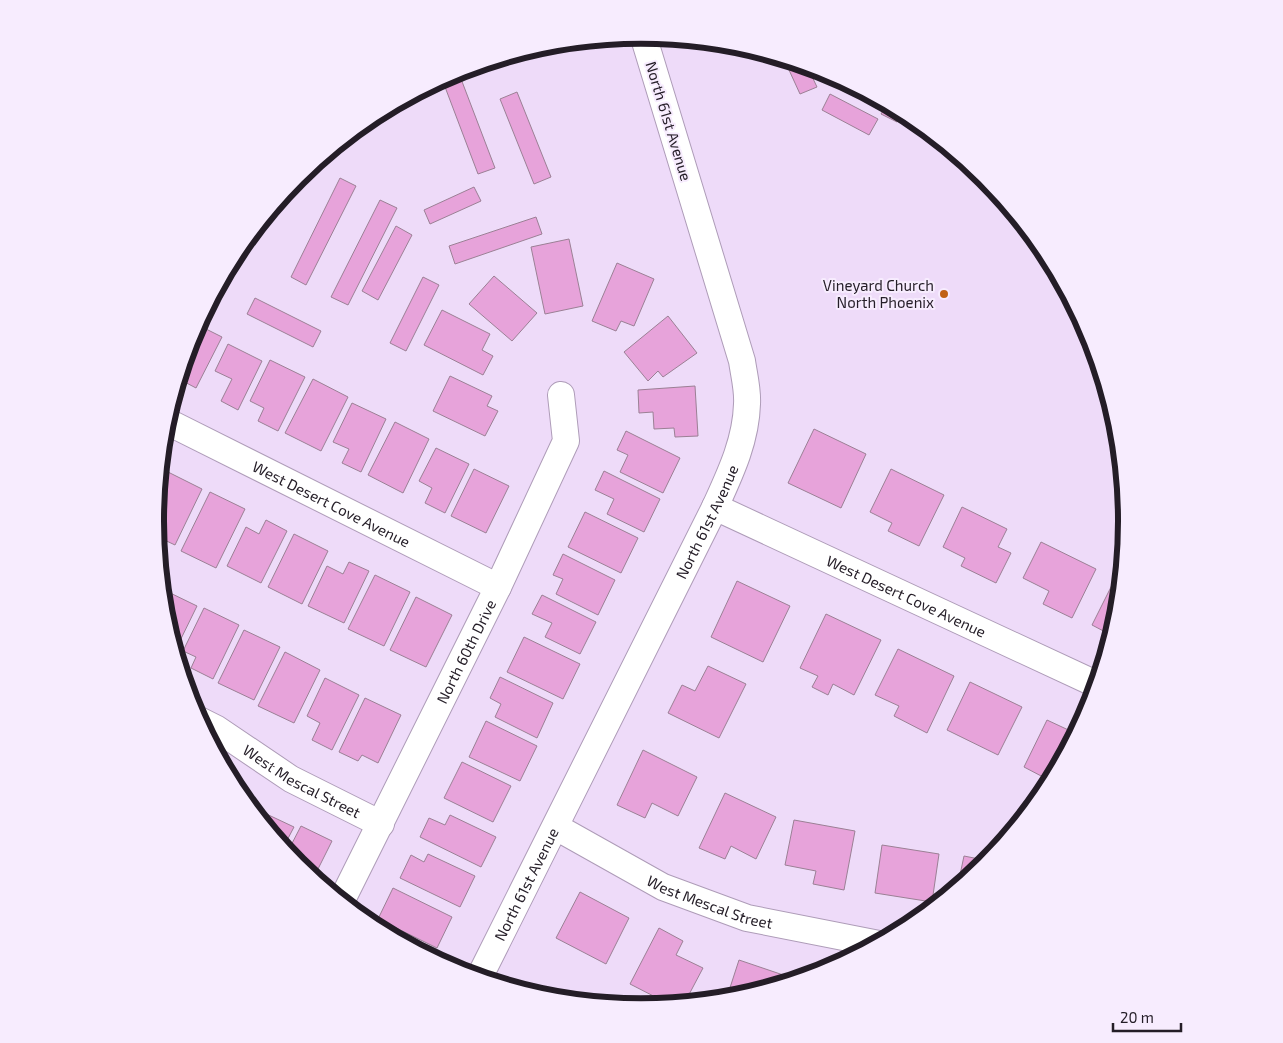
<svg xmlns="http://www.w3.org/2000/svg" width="1283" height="1043" font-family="'Exo 2',sans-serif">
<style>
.building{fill:#e7a3da;stroke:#9b8095}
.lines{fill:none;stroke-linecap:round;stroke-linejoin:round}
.minor-casing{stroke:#ae9cb8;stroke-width:28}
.minor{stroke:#fff;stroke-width:26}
.poi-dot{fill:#c06215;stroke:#f7ecfe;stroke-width:2}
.labels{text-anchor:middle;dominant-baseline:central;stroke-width:4;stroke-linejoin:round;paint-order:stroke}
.street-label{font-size:15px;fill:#241d27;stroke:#f7ecfe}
.poi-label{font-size:15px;fill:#241d27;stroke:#f7ecfe;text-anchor:end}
.rim{fill:none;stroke:#241d27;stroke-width:6}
</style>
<rect width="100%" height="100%" fill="#eedbf9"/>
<g class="building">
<path d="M784,59L807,66L817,87L800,94Z"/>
<path d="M458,71L495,168L478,174L442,79Z"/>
<path d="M517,92L551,177L534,184L500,99Z"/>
<path d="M830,94L878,119L869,135L822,110Z"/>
<path d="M887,104L903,112L897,122L881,114Z"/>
<path d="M340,178L356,186L306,285L291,277Z"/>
<path d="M474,187L481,201L430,224L424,210Z"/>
<path d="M380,200L397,208L348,305L331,297Z"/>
<path d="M536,217L542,234L455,264L449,246Z"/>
<path d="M396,226L412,235L378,300L362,291Z"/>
<path d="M247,238L240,256L236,254L237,251Z"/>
<path d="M569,239L583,306L545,314L531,247Z"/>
<path d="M617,263L654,279L634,326L621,321L616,331L592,321Z"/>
<path d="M494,276L537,313L512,341L469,304Z"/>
<path d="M423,277L439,285L406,351L390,343Z"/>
<path d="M255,298L321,331L313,347L247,314Z"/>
<path d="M442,310L490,334L482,350L493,356L483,375L424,345Z"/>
<path d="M668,316L697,353L663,377L658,371L648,381L624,352Z"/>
<path d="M198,325L222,337L196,388L179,379L192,335Z"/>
<path d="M228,344L262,361L238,410L221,401L232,379L215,371Z"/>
<path d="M270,360L305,377L278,431L258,421L264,408L250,401Z"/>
<path d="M450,376L492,396L487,406L498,411L485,436L433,411Z"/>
<path d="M313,379L348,397L321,451L285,433Z"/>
<path d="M695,386L698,436L675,437L674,428L654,429L653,412L639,413L638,390Z"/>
<path d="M352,403L386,419L361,472L342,463L349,449L333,442Z"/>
<path d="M395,422L429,439L403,493L368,475Z"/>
<path d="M814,429L866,454L841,508L788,483Z"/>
<path d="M626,431L680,458L663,493L620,472L628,455L617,450Z"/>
<path d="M436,448L469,464L445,513L425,503L432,488L419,481Z"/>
<path d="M474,469L509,486L486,533L451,516Z"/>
<path d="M891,469L944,495L919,546L888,531L892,523L870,512Z"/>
<path d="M604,471L660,499L644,532L607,514L614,499L595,490Z"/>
<path d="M168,472L202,489L175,545L156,536L155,521L158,492Z"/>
<path d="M210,492L245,509L216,568L181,551Z"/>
<path d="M962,507L1007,529L998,547L1011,553L996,583L961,566L965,558L943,547Z"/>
<path d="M585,512L638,538L621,573L568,547Z"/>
<path d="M266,520L287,531L261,583L227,566L246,527L259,534Z"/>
<path d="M294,534L328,551L302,604L268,587Z"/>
<path d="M1041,542L1096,569L1072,618L1043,604L1049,591L1023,578Z"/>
<path d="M563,554L615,580L598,615L556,594L563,579L553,575Z"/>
<path d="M349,562L369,571L344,623L308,606L327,566L343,574Z"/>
<path d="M375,575L410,592L384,646L348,629Z"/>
<path d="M1115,579L1122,583L1119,617L1113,636L1092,625Z"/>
<path d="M737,581L790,606L763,662L711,637Z"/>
<path d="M162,589L197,606L175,651L164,616Z"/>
<path d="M542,595L596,622L580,654L545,637L552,623L532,614Z"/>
<path d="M416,597L452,615L426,667L390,650Z"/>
<path d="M204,608L239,625L213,679L191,668L196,657L183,651Z"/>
<path d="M826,614L881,640L854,695L833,684L828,695L812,687L818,676L800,668Z"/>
<path d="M244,630L280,647L254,700L218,683Z"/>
<path d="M524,637L580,664L563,699L507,672Z"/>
<path d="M898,649L954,676L927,733L894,716L899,706L875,695Z"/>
<path d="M285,652L320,670L294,723L258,706Z"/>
<path d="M708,666L746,684L719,738L668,713L682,685L695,691Z"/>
<path d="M500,677L553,703L537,738L495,717L501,704L490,698Z"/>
<path d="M325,678L359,695L332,750L312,740L320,723L307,716Z"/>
<path d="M970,682L1022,707L998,755L947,730Z"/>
<path d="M365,698L401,715L378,763L362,755L358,761L339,752Z"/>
<path d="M1047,720L1077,734L1045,793L1039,791L1045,778L1024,767Z"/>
<path d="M486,721L537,746L520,781L469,757Z"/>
<path d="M643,750L697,777L678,816L652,803L645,818L617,805Z"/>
<path d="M462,762L511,786L493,822L444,798Z"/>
<path d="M725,793L776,817L756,859L731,846L725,859L699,848Z"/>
<path d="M258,810L294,827L283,848L256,815Z"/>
<path d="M450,815L496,837L481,867L420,837L429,818L445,825Z"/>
<path d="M794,820L855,831L844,890L813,884L816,871L785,865Z"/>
<path d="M301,826L332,841L313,879L287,853Z"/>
<path d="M882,845L939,854L932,902L875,893Z"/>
<path d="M428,854L475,876L460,907L400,878L411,855L424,862Z"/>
<path d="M964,856L989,861L957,889Z"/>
<path d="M393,888L452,917L437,948L378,919Z"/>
<path d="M580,892L629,918L606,964L556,938Z"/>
<path d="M374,928L434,957L433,959Z"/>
<path d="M659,928L683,941L676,955L703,968L684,1004L671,1005L630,984Z"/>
<path d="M739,960L798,980L726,1000Z"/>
<path d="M531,985L562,1000L527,993Z"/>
</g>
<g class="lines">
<g class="minor-casing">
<g id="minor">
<path id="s1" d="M166,421L498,587"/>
<path id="s2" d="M715,507L1098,685"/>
<path id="s3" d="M199,720L217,729L291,779L381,824"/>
<path id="s4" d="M556,827L663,887L747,918L879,944"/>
<path id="s5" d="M341,902L498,587L566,441L561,395"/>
<path id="s6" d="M479,978L715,507C730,474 746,441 747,404C748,390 744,375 742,361L643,35"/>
</g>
</g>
<use href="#minor" class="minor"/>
</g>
<circle class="poi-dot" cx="944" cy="294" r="5"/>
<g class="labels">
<g class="street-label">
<text transform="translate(669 121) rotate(73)">North 61st Avenue</text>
<text stroke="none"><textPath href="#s1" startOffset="185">West Desert Cove Avenue</textPath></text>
<text stroke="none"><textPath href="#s6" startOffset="510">North 61st Avenue</textPath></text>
<text stroke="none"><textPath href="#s2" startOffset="211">West Desert Cove Avenue</textPath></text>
<text stroke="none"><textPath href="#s5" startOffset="280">North 60th Drive</textPath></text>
<text stroke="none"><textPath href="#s3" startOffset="120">West Mescal Street</textPath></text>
<text stroke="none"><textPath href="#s6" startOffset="105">North 61st Avenue</textPath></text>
<text stroke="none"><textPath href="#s4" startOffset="172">West Mescal Street</textPath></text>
</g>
<g class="poi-label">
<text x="934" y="285">Vineyard Church<tspan x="934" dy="17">North Phoenix</tspan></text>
</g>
</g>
<path d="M0 0H1283V1043H0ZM164 521a477 477 0 1 1 954 0a477 477 0 1 1-954 0Z" fill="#f7ecfe" fill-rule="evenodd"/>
<path class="rim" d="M164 521a477 477 0 1 1 954 0a477 477 0 1 1-954 0Z"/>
<path d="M1113 1023v8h68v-8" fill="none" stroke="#241d27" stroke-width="2.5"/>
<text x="1120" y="1023" font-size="15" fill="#241d27" stroke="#f7ecfe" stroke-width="4" paint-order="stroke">20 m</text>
</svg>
